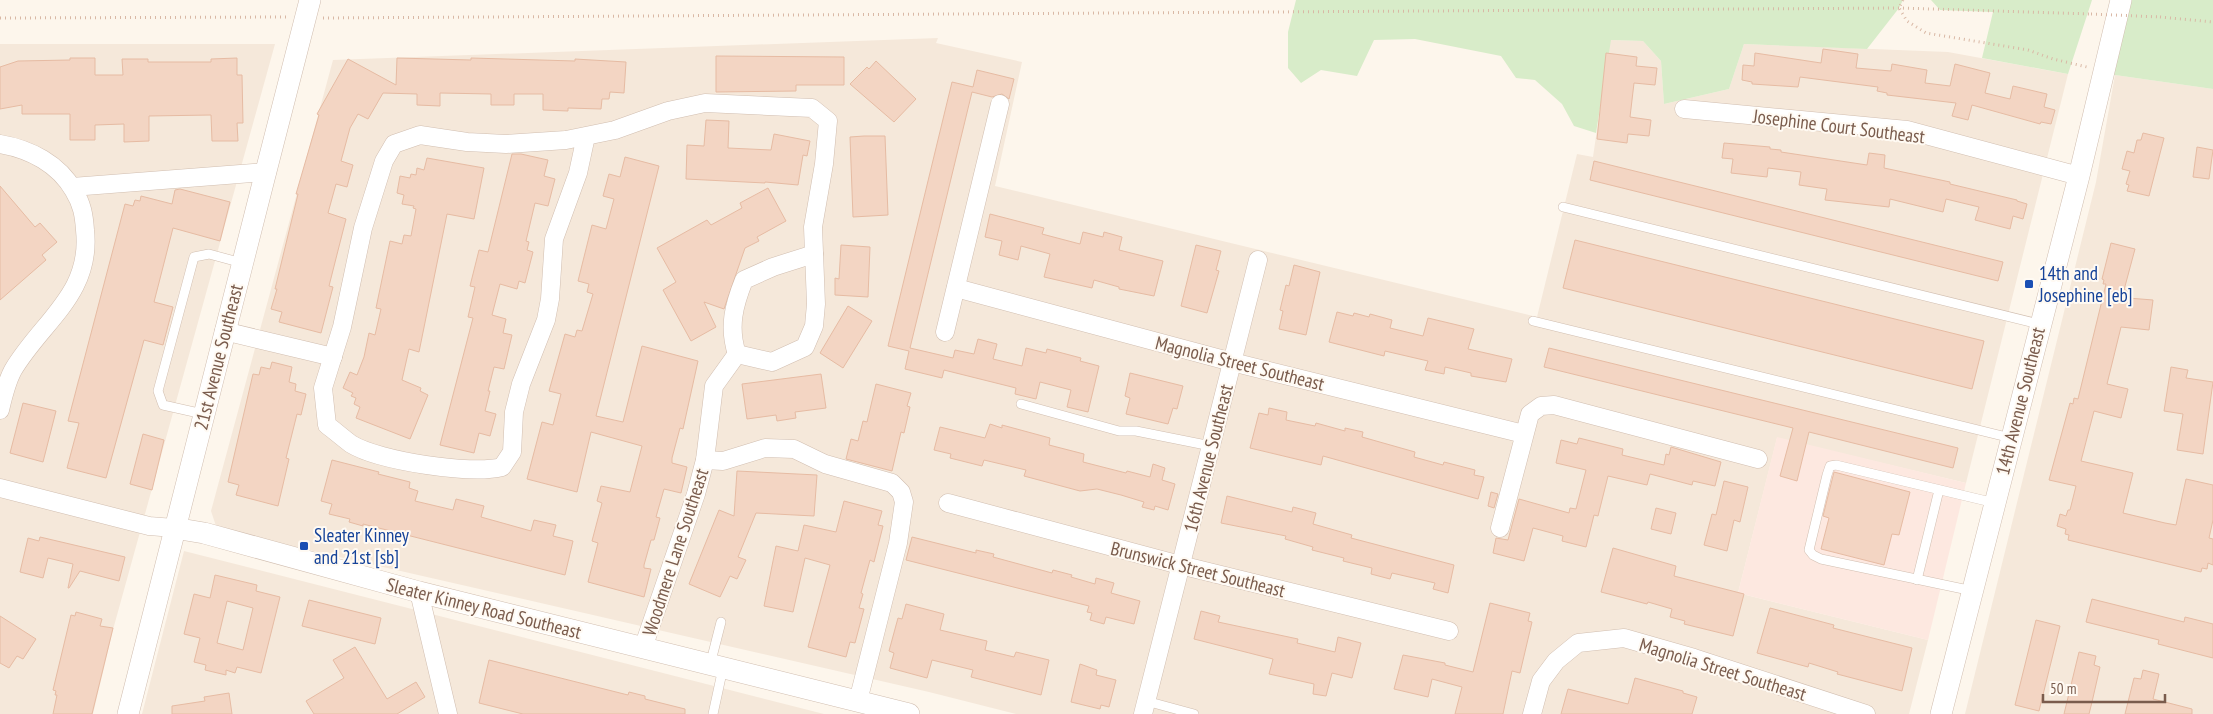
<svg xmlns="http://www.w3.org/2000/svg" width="2213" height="714" font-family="'PT Sans Narrow',sans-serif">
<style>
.residential{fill:#f5e8da}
.commercial{fill:#fde8e0}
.green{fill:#d8ecc9}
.building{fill:#f3d5c3;stroke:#e6bba3;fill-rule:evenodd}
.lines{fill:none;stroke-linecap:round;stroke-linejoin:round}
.service-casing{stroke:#d1beb0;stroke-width:10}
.minor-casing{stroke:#d1beb0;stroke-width:19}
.tertiary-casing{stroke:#d1beb0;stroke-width:22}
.path{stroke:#d9b8a5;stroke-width:3;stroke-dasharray:1 4;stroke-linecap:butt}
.service{stroke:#fff;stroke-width:9}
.minor{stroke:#fff;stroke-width:18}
.tertiary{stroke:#fff;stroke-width:21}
.path-bridge{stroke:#d9b8a5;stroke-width:3;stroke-dasharray:1 4;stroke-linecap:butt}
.transit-dot{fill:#1a4fb4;stroke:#fffaf3;stroke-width:2}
.labels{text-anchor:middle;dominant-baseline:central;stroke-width:4;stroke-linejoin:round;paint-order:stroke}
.street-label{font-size:19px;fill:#7a5c4d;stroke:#fffaf3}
.transit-label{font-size:19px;fill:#164399;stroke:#fffaf3;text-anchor:start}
</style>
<rect width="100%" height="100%" fill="#fdf6ec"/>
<g class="residential">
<path d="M938,38L936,43L1022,62L995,186L1537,317L1577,154L1593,157L1610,40L1643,41L1661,61L1664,104L1729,89L1744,44L1948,52L2068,74L1966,483L1777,438L1738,593L1928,640L1909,714H1016L929,692L217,529L211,511L333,60Z"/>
<path d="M0,44H275L114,626L93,714H0Z"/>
<path d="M2115,75L2213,89V714H1965L2096,182Z"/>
<path d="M184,551L824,714H142Z"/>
</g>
<path class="commercial" d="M1777,437L1966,483L1928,640L1738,593Z"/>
<g class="green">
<path d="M1296,0H1903L1899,8L1867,49L1744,44L1729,89L1664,104L1661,61L1643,41L1611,40L1596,133L1574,126L1562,104L1535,80L1516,78L1501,56L1415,39L1374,40L1357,76L1321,70L1301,83L1288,68V32Z"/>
<path d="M1931,0H2092L2068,74L1982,58L1993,12L1940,10Z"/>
<path d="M2121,0H2213V89L2115,75L2102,71Z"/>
</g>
<g class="building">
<path d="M1823,49L1858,54L1856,68L1891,71L1892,64L1927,70L1925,83L1950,86L1955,64L1990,73L1985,93L2010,99L2013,86L2047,94L2044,107L2055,110L2051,124L2041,122L2040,124L1972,105L1968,120L1952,116L1956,103L1887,95V93L1877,91L1878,87L1800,77L1798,87L1752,84V82L1742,80L1743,65L1754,66L1755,53L1821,63Z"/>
<path d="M1606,53L1637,57L1636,66L1657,68L1655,85L1634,83L1630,117L1651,120L1649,136L1628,134L1627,143L1597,139Z"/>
<path d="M716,56L844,57V85H796V91L716,92Z"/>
<path d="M70,58H95V75H123L122,59H148V62H211V59L237,58V75H242L243,123H237L238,141H212L211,115L149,116V141L124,142V124L95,125V140H70V114H22V105L0,109V67L18,61L70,60Z"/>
<path d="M397,58L471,60V58L575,61V59L626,62L624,93L610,92L609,99H602L601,109L568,108V111L543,110V94H514V105H491V94L440,93V106L417,105V94L383,93L368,119L358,114L350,128L341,161L353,165L347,187L336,184L328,213L346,219L329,286L333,287L321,333L279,322L282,312L271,309L277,289H275L298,194H296L319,115L317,114L348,59L396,85Z"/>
<path d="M876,61L916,99L894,122L850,84L867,67L869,69Z"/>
<path d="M977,70L1014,79L1009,99L1002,94L992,97L972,92L910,348L953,358L955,350L974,354L978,339L997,344L993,359L1022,366L1026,348L1046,353L1047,349L1081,358L1080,361L1099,366L1088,412L1067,407L1071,390L1040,382L1036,399L1015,394L1016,388L944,370L942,378L905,369L909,351L888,346L952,82L973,87Z"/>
<path d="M706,120L729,121L728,148L771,150L774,134L810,141L807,156L803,155L798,185L765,182V183L686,179L687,145L704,146Z"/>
<path d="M2143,133L2164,138L2149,196L2127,191L2129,185L2126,184L2130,171L2122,169L2127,151L2134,153L2137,140H2141Z"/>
<path d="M864,136H885L888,215L853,217L850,137Z"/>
<path d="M1724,143L1770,147V149L1781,150V152L1867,165L1869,153L1885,155L1884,168L1950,182V184L2017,200V201L2027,204L2023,219L2013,216L2010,229L1975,220L1979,207L1946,199L1943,212L1890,199L1889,207L1825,200L1827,189L1799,185L1801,172L1768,168L1767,177L1731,173L1733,159L1722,158Z"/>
<path d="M2197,147L2213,150L2209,179L2193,177Z"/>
<path d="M512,154H521L548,160L544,176L555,179L548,206L535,203L526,241L529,242L527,250L533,252L525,283L519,281L517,289L500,284L492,315L506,319L503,333L512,335L504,369L494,367L488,391H490L485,411L496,414L490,436L479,433L474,453L440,445L473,318L468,317L475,287L470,286L479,250L488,252Z"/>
<path d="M625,157L659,166L596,416L623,422L642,346L698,361L683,429L680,428L672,458V463L687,467L681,493L664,489L656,517L660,518L654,540H651L644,565V568L651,569L644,597L588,582L598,543L592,541L602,503L597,501L601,486L630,492L642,446L591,432L577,492L527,479L542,422L553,425L561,394L549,391L565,334L575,337L577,330L582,331L593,294L587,292L589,284L578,281L592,225L606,229L614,199L603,196L609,174L620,177Z"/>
<path d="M427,158L484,168L474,219L447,214L419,352L409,349L402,380L421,388L420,391L428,395L410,439L356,418L360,407L354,404L356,398L351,396L353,393L343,388L350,372L357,375L364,357L369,333L375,335L381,309L376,308L390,241L402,244L404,235L411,236L416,209L413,208L414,206L402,204L404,195L397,193L400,176L410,178L411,174L416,175L417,168L424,170Z"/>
<path d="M1594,161L2003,262L1998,281L1590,180Z"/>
<path d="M0,186L35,227L40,223L57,242L42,255L46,260L0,300Z"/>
<path d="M768,188L786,221L757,237L759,241L745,248L724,309L704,302L716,327L691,341L663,290L676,282L657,248L707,220L711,225L742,208L740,203Z"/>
<path d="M180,189L230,202L220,241L173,228L154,302L173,307L163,345L144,340L106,478L67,468L79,423L68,421L125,204L133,206L135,200L140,201L141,196L172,204L175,190Z"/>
<path d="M990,214L1044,228L1042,234L1080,244L1083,232L1103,237L1104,232L1122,237L1119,250L1163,261L1154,296L1119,289V287L1094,280L1092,288L1044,277L1050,254L1021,246L1018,260L999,255L1002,241L985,237Z"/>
<path d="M1575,240L1984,341L1972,389L1563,288Z"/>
<path d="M2111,243L2135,249L2124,290L2130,291L2128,298L2153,300L2149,330L2121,327L2107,384L2128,389L2121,418L2094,411L2081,461L2133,473L2123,513L2165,523L2176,525L2186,479L2213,485V520L2209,538L2213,539V565L2208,563L2207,569L2202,568L2201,572L2068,540L2069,535L2065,534L2066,529L2057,526L2060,514L2066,516L2068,510H2070L2076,486L2049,480L2070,403L2073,404L2074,398L2078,399L2106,284H2103L2104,280L2102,279Z"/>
<path d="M841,245L870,247L868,297L835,295V278L839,279Z"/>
<path d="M1196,245L1221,251L1216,270L1219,271L1207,313L1181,306Z"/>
<path d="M1294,265L1320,272L1306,335L1279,329L1283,311L1280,310L1286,285L1289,286Z"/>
<path d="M848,306L872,321L843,368L820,353Z"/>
<path d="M1337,312L1353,316L1354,313L1369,317L1370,314L1392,320L1390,328L1423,336L1428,318L1474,329L1468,349L1512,359L1506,382L1471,376V373L1445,367L1444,374L1425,370L1428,361L1385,351L1384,356L1329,342Z"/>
<path d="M1549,348L1958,448L1953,468L1809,432L1797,481L1780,476L1793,428L1544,367Z"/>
<path d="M272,362L292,367L289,382L296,384L295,391L306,394L301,415L297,414L286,458L289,459L278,506L236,495L239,485L228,482L253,374L259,375L261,367L270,369Z"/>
<path d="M2171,367L2188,370L2186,378L2213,382L2203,454L2177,450L2183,414L2164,411Z"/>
<path d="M1130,373L1183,386L1177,409L1173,408L1168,424L1126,414L1130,398L1125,396Z"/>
<path d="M821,374L826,408L795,412L796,418L777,421L776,415L747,419L742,384Z"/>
<path d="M876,384L911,393L907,406L910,407L904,433L901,432L892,471L846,459L851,439L858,441L863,421L867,422Z"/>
<path d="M23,403L56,411L43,462L10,453Z"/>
<path d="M1269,408L1287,412L1286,420L1315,426L1316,423L1345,431V428L1363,432L1362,437L1415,452L1414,457L1443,465L1444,462L1475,470L1474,475L1484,477L1478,499L1323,456L1321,465L1250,448L1259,413L1268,415Z"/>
<path d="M990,424L1002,428V425L1050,438L1049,445L1084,454L1083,462L1126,473L1127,471L1150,477L1153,464L1165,468L1162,480L1175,484L1168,510L1155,506L1154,510L1142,507L1144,502L1121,495L1097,489L1080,491L1024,476L1026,470L984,460L982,466L950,458L951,454L934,450L940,427L985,438Z"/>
<path d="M143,434L164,440L152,490L130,484Z"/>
<path d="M1579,438L1623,449L1622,455L1664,465L1666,454L1669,455L1671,447L1721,462L1715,486L1693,481L1692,485L1650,474L1647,485L1608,476L1598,516L1594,515L1586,547L1562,541L1563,536L1533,528L1524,561L1493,553L1496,538L1508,540L1519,499L1569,513L1570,508L1576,509L1586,470L1556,463L1561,440L1577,444Z"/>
<path d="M332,460L379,472L378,474L410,482L409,488L418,491L415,501L453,510L456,499L484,506L481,517L531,531L534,520L556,525L553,536L573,541L565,575L363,524V526L349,522L350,519L329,514L332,504L321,501Z"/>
<path d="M737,471L817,475L814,516L756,513L738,557L746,560L737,579L730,576L720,597L689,584L719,510L734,516Z"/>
<path d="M1834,472L1910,492L1899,535L1892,534L1884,565L1821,549L1829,518L1823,516Z"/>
<path d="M1724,481L1748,487L1740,522L1734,520L1727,551L1704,545L1712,514L1716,515Z"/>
<path d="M1491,492L1498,494L1494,508L1488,506Z"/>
<path d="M1227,496L1292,512L1293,507L1316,513L1313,524L1352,535L1351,538L1454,565L1448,593L1433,589L1435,583L1392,573L1390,579L1371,574L1372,568L1343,561L1344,558L1312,550L1313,547L1285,539L1286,536L1221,523Z"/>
<path d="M844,501L882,511L878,525L883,526L874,562L870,560L861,593L863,594L859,608L864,609L855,643L850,642L846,657L808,647L830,565L805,558L793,612L764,606L776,546L798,551L804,525L836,532Z"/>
<path d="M1656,508L1676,513L1671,534L1651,529Z"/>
<path d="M40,537L125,557L119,581L80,571L69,588H68L73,564L48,558L43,578L20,572L28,538L39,541Z"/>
<path d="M912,537L976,553V550L994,554L993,557L1052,573L1053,570L1072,575L1071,577L1095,584L1096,578L1114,583L1111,593L1140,601L1134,624L1106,617L1104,624L1090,620L1092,613L1087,612L1089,606L906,560Z"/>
<path d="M1613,548L1676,566L1674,576L1744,594L1733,636L1684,624L1685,621L1670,617L1672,609L1648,602L1647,604L1601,592Z"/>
<path d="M215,575L257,585L256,591L280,597L261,673L237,667L235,673L226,670V675L205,670L206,665L194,662L200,638L184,634L194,594L210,598ZM227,601L253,608L243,650L217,643Z"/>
<path d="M2092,599L2184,622L2185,617L2213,624V658L2158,644L2159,640L2086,622Z"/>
<path d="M309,600L381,618L375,644L302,626Z"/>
<path d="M1490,603L1530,613L1528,621L1532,622L1520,673L1512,671L1503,714H1455L1462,687L1432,679L1428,697L1394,689L1403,655L1445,663V665L1473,672Z"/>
<path d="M906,604L944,614L940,630L987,641L985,650L1014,657L1016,652L1049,660L1041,695L971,677L973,670L932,660L927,678L890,668L894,653L889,651L898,618L902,619Z"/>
<path d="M1770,608L1834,625L1833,628L1912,648L1902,691L1837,674L1838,672L1809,663L1808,667L1757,653Z"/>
<path d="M1201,611L1220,616L1218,622L1298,639L1297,643L1335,652L1338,637L1361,643L1352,678L1332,673L1326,696L1313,694L1314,684L1269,674L1273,659L1194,639Z"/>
<path d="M76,612L102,619L100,626L113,628L92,714H53L57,695H55L56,691L53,690L71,615L75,616Z"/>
<path d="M0,616L36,639L23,659L17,656L9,668L0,663Z"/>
<path d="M2036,620L2060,626L2039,711L2015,705Z"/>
<path d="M355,647L387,699L416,682L425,697L397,714H314L306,701L344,678L333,660Z"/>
<path d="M2079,652L2096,656L2094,665L2100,667L2092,702L2089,714H2064Z"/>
<path d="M489,660L628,695L629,692L645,696V699L685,709V714H523L479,703Z"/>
<path d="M1080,664L1097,670L1096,675L1116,680L1109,707L1101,705L1100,709L1071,702Z"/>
<path d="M2143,670L2159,674L2153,699L2192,709V714H2125L2134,678L2141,679Z"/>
<path d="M1635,678L1683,691V693L1697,697L1692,714H1561L1568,689L1628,704Z"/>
<path d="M229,693L232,714H172V706L205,701L204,697Z"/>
</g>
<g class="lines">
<g class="service-casing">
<g id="service">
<path d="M1563,207L2039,324"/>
<path d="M1533,321L2011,438"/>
<path d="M1021,404L1119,431H1136L1211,446"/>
<path d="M203,414L163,405L158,391L194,257L209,254L242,263"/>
<path d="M1917,580L1939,490"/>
<path d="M1973,591L1821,559L1813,555L1809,550L1827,475L1830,466L1836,465L1995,503"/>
<path d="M710,665L721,622"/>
<path d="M1146,701L1194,714"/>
<path d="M713,714L723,668"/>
</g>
</g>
<g class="minor-casing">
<g id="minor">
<path d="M1684,109L1907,130L2079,176"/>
<path d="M586,136L578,173L554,239L550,299L546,320L521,384L514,412L512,452L502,467C471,475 379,461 351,444C343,438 335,431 327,425L323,388L342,327L363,228L384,161L394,144L420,135L467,142L506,144L566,140L615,130L668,111L705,103L812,108L828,121L824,164L813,227L816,304L814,326L805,347L772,362L737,354"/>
<path d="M0,144C30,149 59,164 74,191C82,204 84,215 85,230C92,294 42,321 13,370C7,381 3,397 0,410"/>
<path d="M72,187L267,172"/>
<path d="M956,288L1232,362L1524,434"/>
<path d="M224,331L333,357"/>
<path d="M945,332L1000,104"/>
<path d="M737,354C728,327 734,305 744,280L773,267L814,254"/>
<path d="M705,460L723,461L765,448L794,449L825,464L892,483L901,492L904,502L898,543L858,701"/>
<path d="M0,488L149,526L174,528"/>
<path d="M948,503L1180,565L1449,631"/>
<path d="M1500,528L1530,414L1541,406L1554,405L1758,459"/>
<path d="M419,592L448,714"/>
<path d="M643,648L696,494L705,460L714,386L737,354"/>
<path d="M1143,714L1258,260"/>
<path d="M1532,714L1541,681L1556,661L1578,643L1624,638L1694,658L1866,714"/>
</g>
</g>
<g class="tertiary-casing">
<g id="tertiary">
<path d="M174,528L204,533L419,592L909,714"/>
<path d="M128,714C187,476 249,238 310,0"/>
<path d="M1941,714L2079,176L2121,0"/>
</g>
</g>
<g class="path">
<path d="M1903,0L1899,8L1907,21L1926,33L2028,50L2053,59L2087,67"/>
<path d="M2160,17L2213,22"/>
<path d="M0,18L287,17"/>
<path d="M323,18L1899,8L2091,14"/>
</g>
<use href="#service" class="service"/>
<use href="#minor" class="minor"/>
<use href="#tertiary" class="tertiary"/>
<path class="path-bridge" d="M2091,14L2160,17"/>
</g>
<g class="transit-dot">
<rect x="2024" y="279" width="10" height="10" rx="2.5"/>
<rect x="299" y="541" width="10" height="10" rx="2.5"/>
</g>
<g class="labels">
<g class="street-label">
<text transform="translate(1839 126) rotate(7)">Josephine Court Southeast</text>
<text transform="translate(218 357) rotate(-76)">21st Avenue Southeast</text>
<text transform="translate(1240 363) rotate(14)">Magnolia Street Southeast</text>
<text transform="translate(2020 401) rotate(-76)">14th Avenue Southeast</text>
<text transform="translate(1208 458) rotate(-76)">16th Avenue Southeast</text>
<text transform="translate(675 552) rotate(-72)">Woodmere Lane Southeast</text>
<text transform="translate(1198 569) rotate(14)">Brunswick Street Southeast</text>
<text transform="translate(484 608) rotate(14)">Sleater Kinney Road Southeast</text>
<text transform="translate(1723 669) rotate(17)">Magnolia Street Southeast</text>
</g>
<g class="transit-label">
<text x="2039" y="273">14th and<tspan x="2039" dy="22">Josephine [eb]</tspan></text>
<text x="314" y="535">Sleater Kinney<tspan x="314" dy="22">and 21st [sb]</tspan></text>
</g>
</g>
<path d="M2043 694v8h122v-8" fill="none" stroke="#7a5c4d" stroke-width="2.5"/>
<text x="2050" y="694" font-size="15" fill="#7a5c4d" stroke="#fffaf3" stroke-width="4" paint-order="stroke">50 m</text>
</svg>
